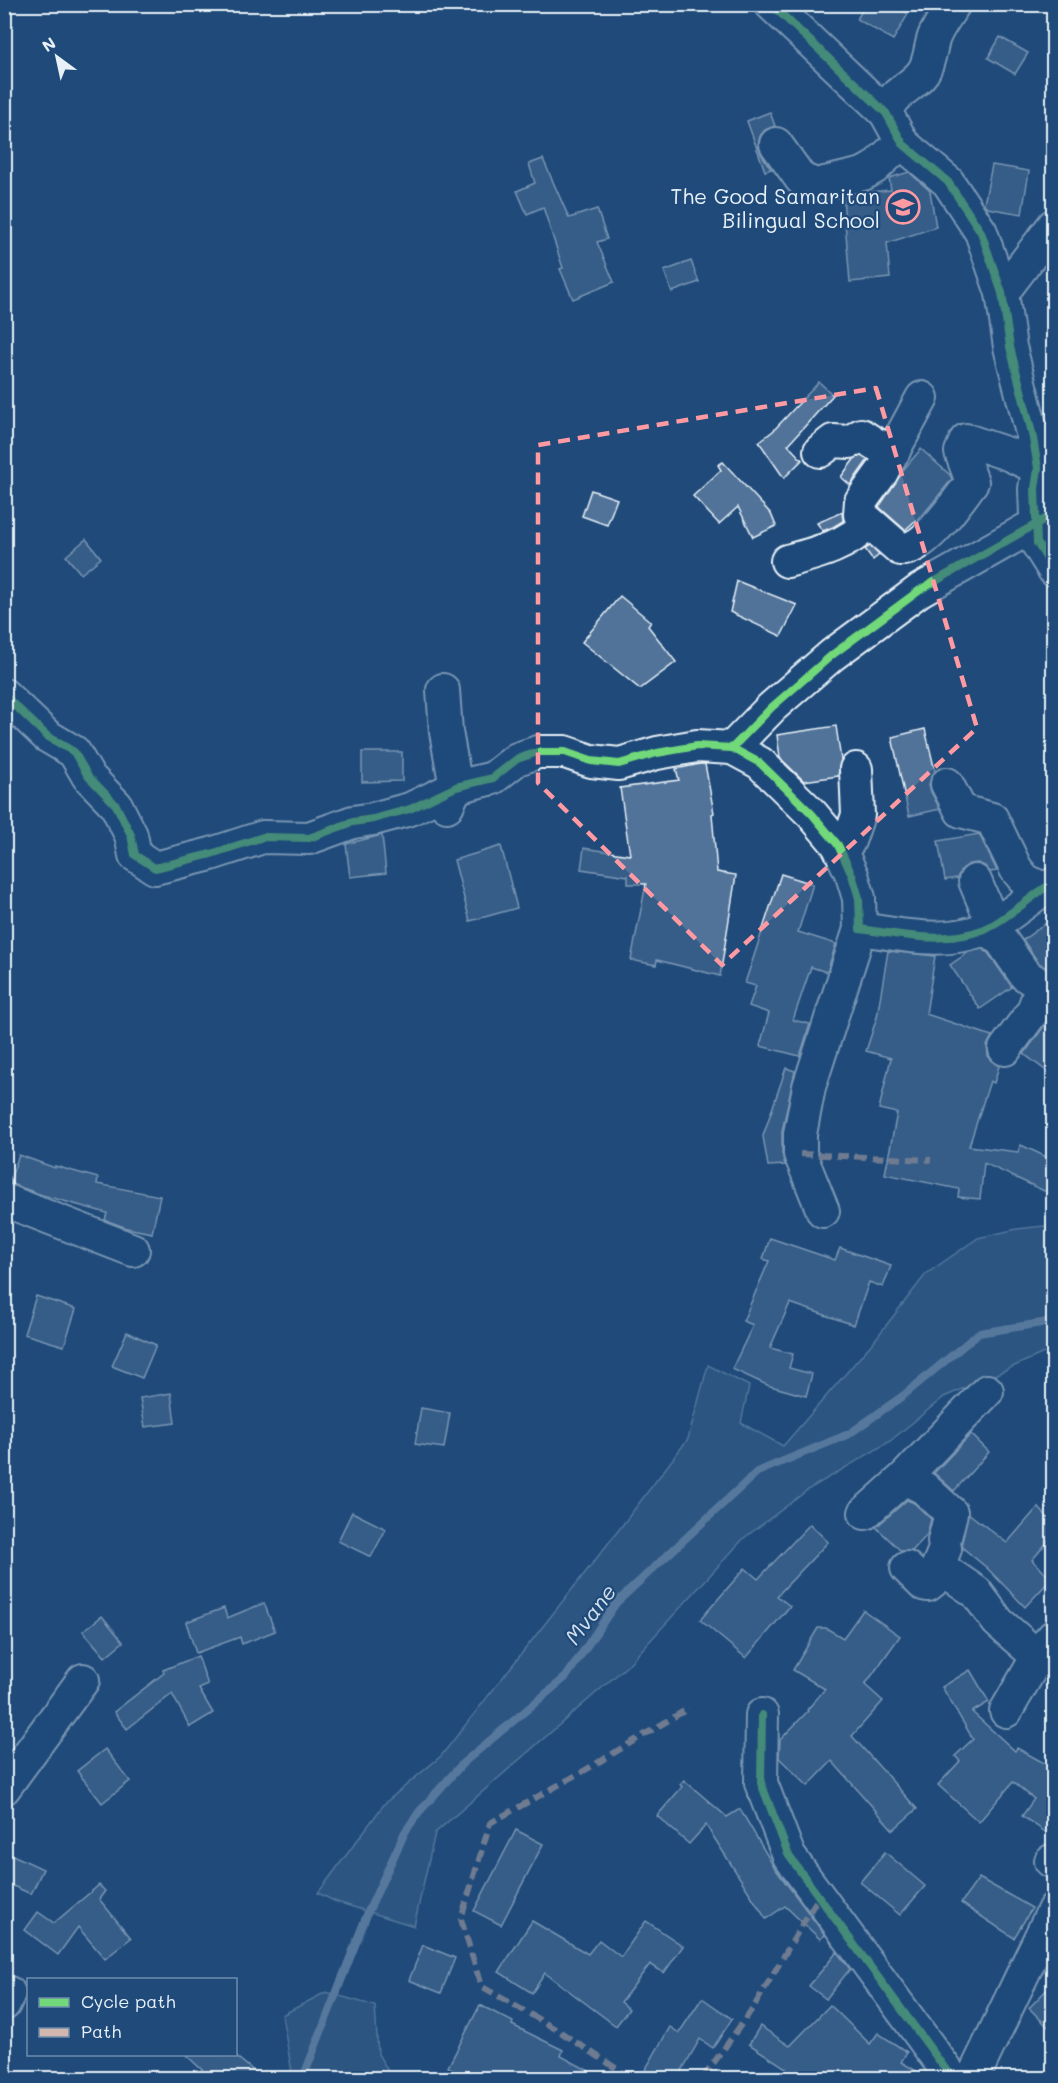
<svg xmlns="http://www.w3.org/2000/svg" width="1058" height="2083" font-family="Mali,sans-serif">
<style>
.green{fill:#3c628c;stroke:#92aac2;stroke-width:1.5}
.lines{fill:none;stroke-linecap:round;stroke-linejoin:round}
.stream{stroke:#9ab0c7;stroke-width:8}
.building{fill:#517399;stroke:#e8f1f8;stroke-width:1.5}
.minor-casing{stroke:#e8f1f8;stroke-width:36}
.minor{stroke:#1f4a7a;stroke-width:32}
.quiet{stroke:#d1b7ad;stroke-width:6;stroke-dasharray:12 6;stroke-linecap:butt}
.cycleway-casing{stroke:#1f4a7a;stroke-width:11}
.cycleway{stroke:#71d979;stroke-width:8}
.marked{fill:none;stroke:#ff9aa2;stroke-width:4.5;stroke-dasharray:12 8;stroke-linejoin:round}
.labels{text-anchor:middle;dominant-baseline:central;stroke-width:4.5;stroke-linejoin:round;paint-order:stroke}
.poi-label{font-size:21px;fill:#e8f1f8;stroke:#1f4a7a;text-anchor:end}
.water-label{font-size:22px;font-style:italic;fill:#d4e1ec;stroke:#1f4a7a}
</style>
<rect width="100%" height="100%" fill="#1f4a7a"/>
<filter id="ink" filterUnits="userSpaceOnUse"><feTurbulence type="fractalNoise" baseFrequency=".0167" numOctaves="2"/><feDisplacementMap in="SourceGraphic" scale="12" xChannelSelector="R" yChannelSelector="G"/><feConvolveMatrix kernelMatrix="1 2 1 2 8 2 1 2 1" color-interpolation-filters="sRGB"/></filter>
<g filter="url(#ink)">
<g class="green">
<path d="M1053,1225V1349L944,1397L889,1442L809,1489L744,1538L627,1666L435,1833L414,1926L334,1901L318,1893L385,1803L441,1756L614,1536L688,1439L708,1365L749,1386L741,1423L783,1446L874,1341L926,1274L978,1238L1017,1229Z"/>
<path d="M326,1992L375,2006L378,2054L392,2078H293L282,2015Z"/>
</g>
<g class="lines">
<path class="stream" d="M303,2078L368,1912L405,1832L419,1812L463,1763L566,1677L616,1603L757,1472L849,1434L904,1395L979,1333L1054,1321"/>
</g>
<g class="building">
<path d="M866,4H893L908,14L893,40L857,19Z"/>
<path d="M1000,37L1028,53L1015,74L988,58Z"/>
<path d="M770,112L775,126L765,130L760,136L758,145L761,154L771,169L765,171L747,121Z"/>
<path d="M543,159L569,218L597,209L607,239L597,242L614,282L573,299L560,269L563,268L543,207L527,214L517,191L535,183L529,164Z"/>
<path d="M992,165L1029,171L1022,214L987,208L984,204Z"/>
<path d="M909,172L930,191L936,227L887,243L890,278L850,282L843,197L859,193L891,190L889,178Z"/>
<path d="M691,261L699,282L672,292L664,271Z"/>
<path d="M819,382L833,395L788,445L802,460L784,478L759,442L773,431Z"/>
<path d="M921,449L950,475L952,479L926,511L905,530L879,507L904,469Z"/>
<path d="M861,456L868,460L850,485L841,477L855,458Z"/>
<path d="M723,462L771,514L776,526L753,537L738,507L719,524L693,496L721,470L718,465Z"/>
<path d="M591,490L617,499L607,525L582,516Z"/>
<path d="M842,512L843,521L833,527L823,531L817,523Z"/>
<path d="M86,539L101,558L81,574L66,556Z"/>
<path d="M870,546L879,555L873,560L865,549Z"/>
<path d="M737,581L797,605L781,636L730,612Z"/>
<path d="M620,596L651,622L648,626L676,662L640,689L582,642Z"/>
<path d="M836,726L841,760L838,776L804,781L780,758L777,735Z"/>
<path d="M925,729L935,771L929,784L931,792L940,809L909,816L892,737Z"/>
<path d="M362,752H402V781L362,782Z"/>
<path d="M700,764H705L714,813L712,814L717,872L736,875L720,976L657,960L656,965L631,960L646,884H628V876L581,869L584,848L630,855L620,788L679,780L676,769Z"/>
<path d="M979,834L997,871L990,872L985,866L978,863L969,864L961,870L957,878L945,880L938,841Z"/>
<path d="M382,835L386,873L350,877L346,844Z"/>
<path d="M501,846L517,908L470,921L454,860Z"/>
<path d="M781,874L813,884L798,932L836,944L827,972L811,967L793,1020L810,1024L800,1056L760,1046L769,1013L749,1006L756,986L745,983Z"/>
<path d="M1053,918V973L1038,962L1023,940Z"/>
<path d="M982,949L988,953L1012,987L980,1009L950,965L969,952Z"/>
<path d="M888,951L935,956L926,1014L992,1036L987,1046L988,1056L994,1063L999,1066L994,1083L990,1081L969,1146L1018,1152L1021,1145L1053,1160V1195L984,1163L980,1199L958,1197L959,1189L885,1174L897,1113L879,1109L891,1058L866,1051L877,1017Z"/>
<path d="M1053,1009V1076L1024,1054L1047,1022Z"/>
<path d="M786,1068L795,1071L782,1131V1154L785,1165L768,1166L763,1136Z"/>
<path d="M19,1155L55,1168V1166L98,1178L97,1184L160,1196L152,1233L127,1228L105,1220L107,1213L42,1195L9,1183Z"/>
<path d="M770,1238L835,1260L840,1248L891,1266L883,1287L869,1282L854,1325L790,1303L770,1348L793,1354L789,1368L812,1374L806,1396L767,1385L732,1369L753,1325L743,1321L769,1261L763,1259Z"/>
<path d="M36,1296L76,1309L64,1346L24,1334Z"/>
<path d="M127,1332L156,1345L142,1378L112,1366Z"/>
<path d="M171,1393L175,1423L145,1427L140,1398Z"/>
<path d="M421,1408L450,1413L444,1448L415,1444Z"/>
<path d="M971,1434L989,1452L954,1491L934,1473Z"/>
<path d="M907,1500L914,1503L931,1519L927,1535L912,1551H901L876,1527Z"/>
<path d="M1038,1507L1053,1523V1535L1032,1560L1051,1579L1025,1607L987,1568L963,1548L962,1542L968,1513L1007,1543Z"/>
<path d="M352,1512L386,1529L371,1557L338,1541Z"/>
<path d="M810,1524L828,1542L777,1596L790,1606L746,1658L700,1620L745,1568L758,1579Z"/>
<path d="M264,1603L275,1631L242,1644L240,1637L196,1653L186,1622L224,1608L227,1618Z"/>
<path d="M863,1610L900,1636L865,1685L883,1701L852,1736L917,1809L893,1830L832,1761L808,1786L779,1758L780,1740L808,1711L807,1710L825,1689L793,1670L818,1628H826L843,1638Z"/>
<path d="M102,1616L123,1642L105,1657L83,1631Z"/>
<path d="M198,1656L208,1685L199,1689L213,1713L190,1727L172,1694L127,1729L114,1712L164,1673L163,1670Z"/>
<path d="M970,1670L989,1702L972,1712L1015,1751L1017,1748L1053,1768V1837L1022,1816L1034,1799L1013,1782L979,1822L938,1785L960,1761L955,1756L973,1739L942,1687Z"/>
<path d="M105,1749L130,1781L102,1803L77,1771Z"/>
<path d="M684,1780L727,1817L740,1809L774,1867L825,1935L820,1939L785,1906L766,1919L706,1825L689,1844L657,1816L682,1787L680,1784Z"/>
<path d="M516,1830L543,1844L501,1925L474,1911Z"/>
<path d="M4,1851L43,1869L31,1894L4,1882Z"/>
<path d="M885,1852L925,1886L900,1915L860,1882Z"/>
<path d="M979,1878L1032,1908L1014,1938L961,1903Z"/>
<path d="M99,1885L105,1891L99,1899L131,1938L105,1959L78,1927L58,1955L25,1930L38,1912L54,1923Z"/>
<path d="M532,1921L588,1954L599,1940L621,1957L646,1921L683,1946L664,1973L650,1964L621,2002L629,2009L616,2026L545,1973L532,1993L499,1972Z"/>
<path d="M423,1945L455,1958L441,1993L409,1980Z"/>
<path d="M837,1952L850,1969L826,1999L809,1986Z"/>
<path d="M1053,1983V2032L1029,2008Z"/>
<path d="M702,1998L732,2019L713,2048L700,2039L677,2079H640L670,2027L679,2033Z"/>
<path d="M480,2005L513,2022L512,2025L563,2050L561,2056L604,2079H470L448,2067Z"/>
<path d="M830,2005L870,2044L878,2033L907,2052L901,2062L930,2079H796L785,2071L786,2068L749,2044L760,2026L790,2046Z"/>
<path d="M186,2055H234L264,2079H212Z"/>
</g>
<g class="lines">
<g class="minor-casing">
<g id="minor">
<path d="M771,4L886,113L903,144L948,182L981,232L1002,293L1010,347L1032,433L1038,468L1035,489L1037,543L1054,570"/>
<path d="M886,113C890,93 912,88 923,72C930,62 930,48 934,37C939,25 947,15 954,4"/>
<path d="M776,144L801,179L816,185L863,174L874,168L891,152L903,144"/>
<path d="M1002,293L1054,225"/>
<path d="M922,398L882,472L861,501L860,514L900,549C924,552 958,500 972,482L961,452L966,440L1008,454L1038,468"/>
<path d="M820,451L833,441L850,442L861,435L875,444L894,451"/>
<path d="M1054,514L920,590L832,655L772,707L732,748L760,763L812,814L838,845L852,875L859,898L860,929C902,935 944,945 985,929C1000,923 1028,900 1043,889L1054,884"/>
<path d="M787,561C817,553 846,546 869,523"/>
<path d="M443,690L446,732L456,787L447,806"/>
<path d="M4,695L47,736L74,752L88,776L116,805L131,835L135,855L155,868L211,854L263,837L309,838L353,822L373,819L410,809L456,787L493,778L517,759L538,752H565L591,761L619,764L657,753L697,746L732,748"/>
<path d="M947,784L961,811L992,819L1016,869L1025,880L1043,889"/>
<path d="M838,845L849,841L858,815L856,769"/>
<path d="M975,881L993,924"/>
<path d="M986,929L1001,940L1025,975L1042,986L1033,1011L1005,1049"/>
<path d="M4,1200L133,1250"/>
<path d="M823,1211L800,1154V1134L809,1087L860,929"/>
<path d="M904,1478L924,1488L951,1513L944,1541L945,1549L938,1566V1577L928,1585L923,1584L907,1568"/>
<path d="M865,1513L904,1478L987,1391"/>
<path d="M938,1566L976,1592L998,1622L1037,1656"/>
<path d="M1006,1711L1042,1649L1054,1636"/>
<path d="M762,1715L761,1783L789,1856L952,2078"/>
<path d="M4,1788L83,1680"/>
<path d="M1051,1861L1054,1862"/>
<path d="M4,2004L9,1993"/>
<path d="M973,2078L1054,1909"/>
</g>
</g>
<use href="#minor" class="minor"/>
<g class="quiet">
<path d="M800,1154L931,1160"/>
<path d="M631,2078L559,2031L481,1986L461,1919L490,1823L582,1772L689,1708"/>
<path d="M703,2078L755,2005L819,1896"/>
</g>
<g class="cycleway-casing">
<g id="cycleway">
<path d="M771,4L886,113L903,144L948,182L981,232L1002,293L1010,347L1032,433L1038,468L1035,489L1037,543L1054,570"/>
<path d="M1054,514L920,590L832,655L772,707L732,748L760,763L812,814L838,845L852,875L859,898L860,929C902,935 944,945 985,929C1000,923 1028,900 1043,889L1054,884"/>
<path d="M4,695L47,736L74,752L88,776L116,805L131,835L135,855L155,868L211,854L263,837L309,838L353,822L373,819L410,809L456,787L493,778L517,759L538,752H565L591,761L619,764L657,753L697,746L732,748"/>
<path d="M762,1715L761,1783L789,1856L952,2078"/>
</g>
</g>
<use href="#cycleway" class="cycleway"/>
</g>
</g>
<path d="M0 0H1058V2083H0ZM876,388L977,728L722,965L538,783V445Z" fill="#1f4a7a" fill-opacity=".55" fill-rule="evenodd"/>
<path class="marked" d="M876,388L977,728L722,965L538,783V445Z"/>
<defs>
<g id="school-ring" transform="scale(1.725)"><circle r="9.5" fill="#1f4a7a" stroke="#ff9aa2" stroke-width="1.5"/><path d="M0-5L7-2L0 1L-7-2ZM-4 1L0 2.5L4 1V4Q0 6-4 4Z" fill="#ff9aa2"/></g>
</defs>
<g fill-rule="evenodd">
<use href="#school-ring" x="903" y="207"/>
</g>
<g class="labels">
<g class="poi-label">
<text x="880" y="195">The Good Samaritan<tspan x="880" dy="24">Bilingual School</tspan></text>
</g>
<g class="water-label">
<text transform="translate(590 1614) rotate(-53)">Mvane</text>
</g>
</g>
<rect width="1058" height="2083" fill="none" stroke="#1f4a7a" stroke-width="24"/>
<rect x="12" y="12" width="1034" height="2059" fill="none" stroke="#e8f1f8" stroke-width="2" filter="url(#ink)"/>
<rect x="27" y="1978" width="210" height="78" fill="#1f4a7a" stroke="#6f8dac" stroke-width="1.5"/>
<rect x="39" y="1998" width="30" height="9" fill="#71d979" stroke="#6f8dac" stroke-width="1.5"/>
<text x="81" y="2008" font-size="18" fill="#e8f1f8">Cycle path</text>
<rect x="39" y="2028" width="30" height="9" fill="#d1b7ad" stroke="#6f8dac" stroke-width="1.5"/>
<text x="81" y="2038" font-size="18" fill="#e8f1f8">Path</text>
<g transform="translate(57 57) rotate(327)" stroke="#1f4a7a" stroke-width="4.5" paint-order="stroke">
<path d="M0-4.5L10 22L0 15L-10 22Z" fill="#e8f1f8"/>
<text y="-9" font-size="16" font-weight="bold" text-anchor="middle" fill="#e8f1f8">N</text>
</g>
</svg>
